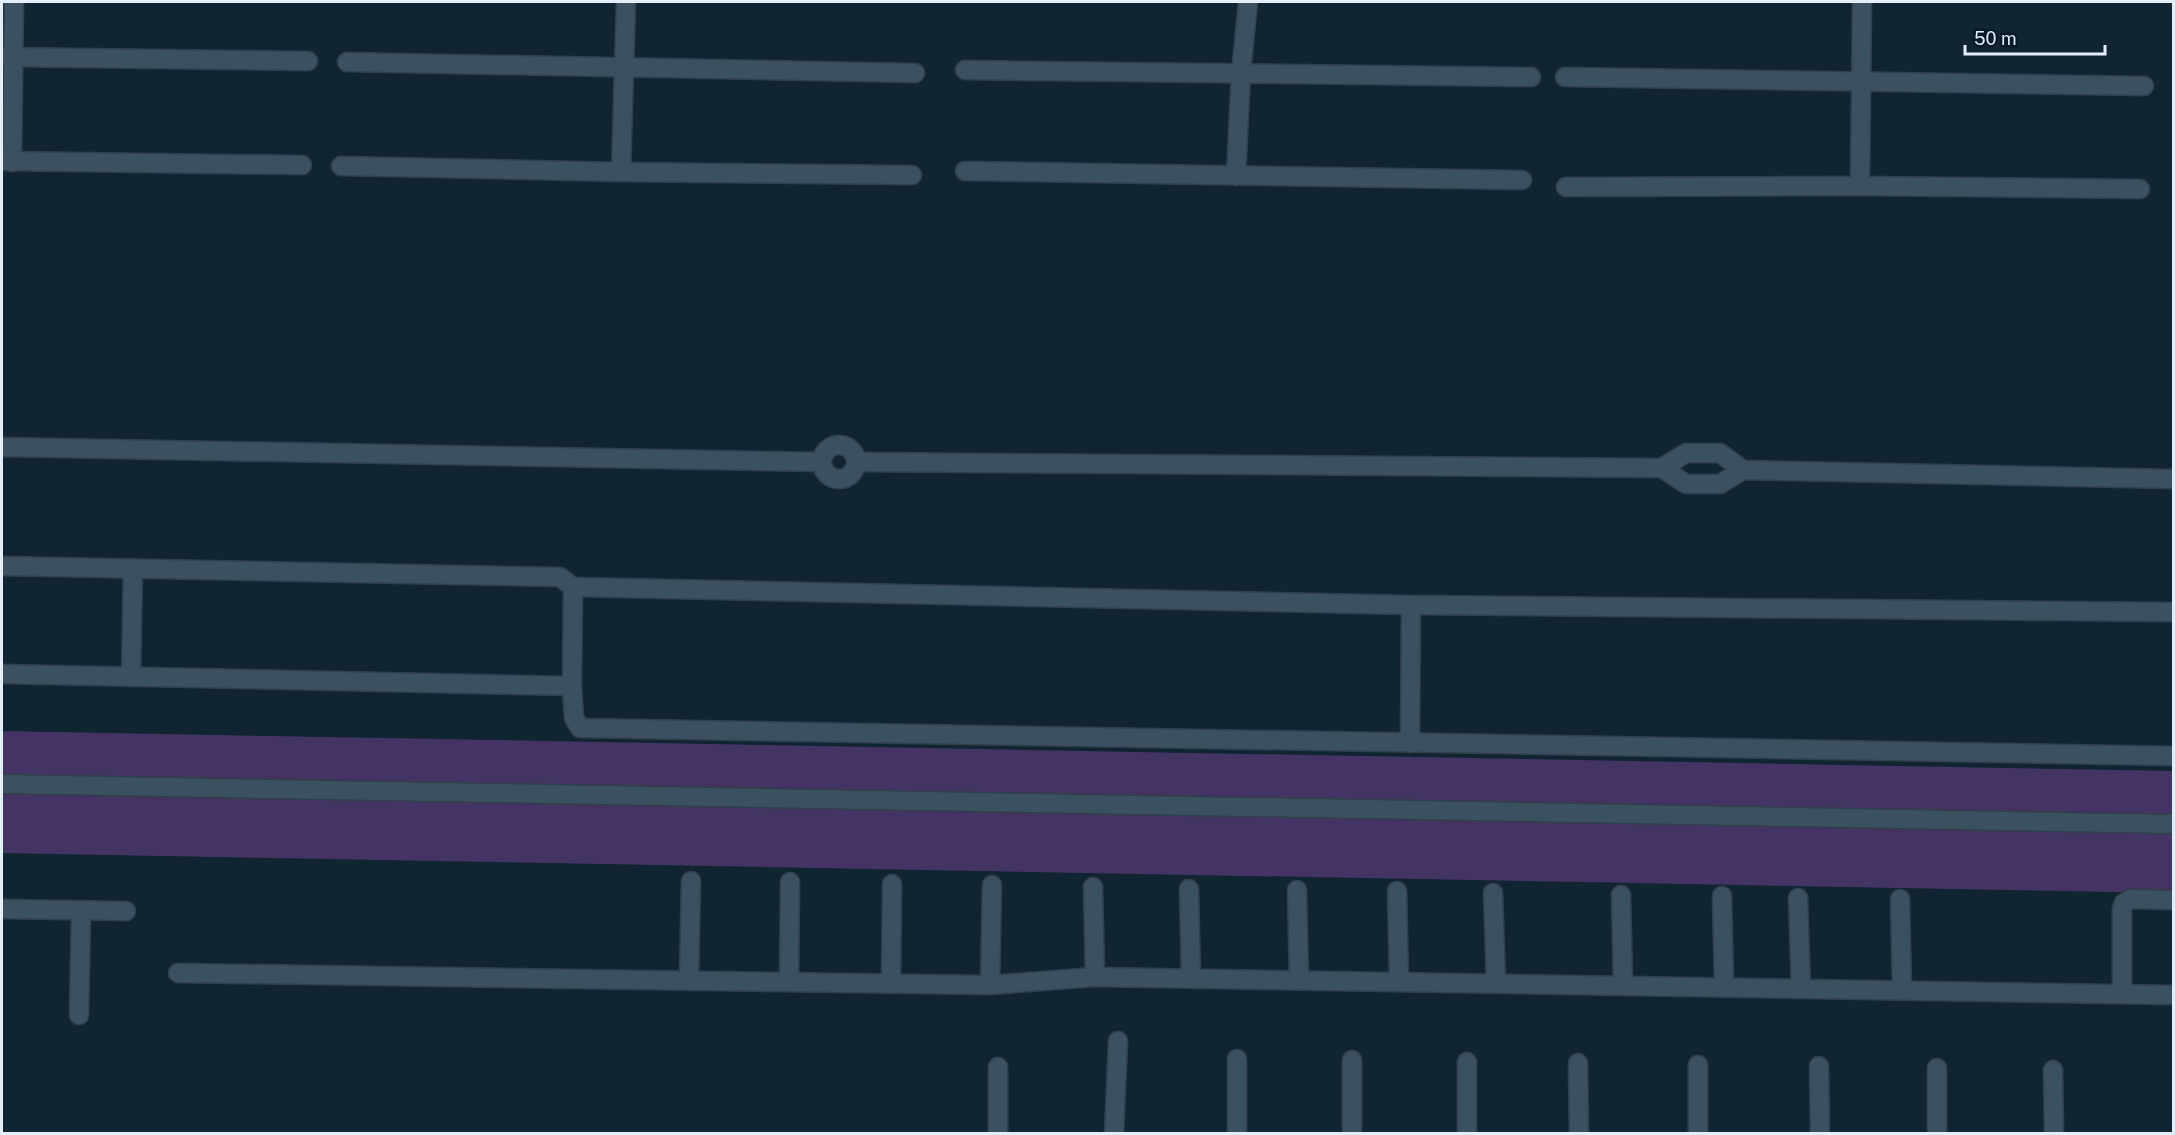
<svg xmlns="http://www.w3.org/2000/svg" width="2175" height="1135" font-family="'Public Sans',sans-serif">
<style>
.green{fill:#443463}
.lines{fill:none;stroke-linecap:round;stroke-linejoin:round}
.minor-casing{stroke:#323e4a;stroke-width:21}
.minor{stroke:#3b5060;stroke-width:18}
</style>
<rect width="100%" height="100%" fill="#102432"/>
<path class="green" d="M2,731L2174,771L2173,893L2,853Z"/>
<g class="lines">
<g class="minor-casing">
<g id="minor">
<path d="M2,57L308,61"/>
<path d="M347,62L915,73"/>
<path d="M965,70L1531,77"/>
<path d="M1565,77L2144,86"/>
<path d="M2,161L302,165"/>
<path d="M12,162L14,2"/>
<path d="M341,166L621,172L912,175"/>
<path d="M965,171L1522,180"/>
<path d="M621,172L626,2"/>
<path d="M1236,176L1241,73L1248,2"/>
<path d="M1860,186L1862,2"/>
<path d="M1566,187L1860,186L2140,189"/>
<circle cx="839" cy="462" r="17"/>
<path d="M2,447L821,462"/>
<path d="M857,462L1662,468L1686,484H1720L1743,470L2174,479"/>
<path d="M1662,468L1686,453H1720L1743,470"/>
<path d="M2,566L560,577L573,587L1411,605L2174,612"/>
<path d="M573,587L572,686L574,718L580,728L2174,756"/>
<path d="M2,674L572,686"/>
<path d="M131,677L133,568"/>
<path d="M1410,743L1411,605"/>
<path d="M2,784L2174,824"/>
<path d="M1093,887L1095,977"/>
<path d="M1189,889L1191,978"/>
<path d="M1297,890L1299,980"/>
<path d="M1397,891L1399,981"/>
<path d="M1493,893L1496,983"/>
<path d="M1621,895L1623,985"/>
<path d="M1722,896L1724,986"/>
<path d="M1798,898L1801,988"/>
<path d="M1900,899L1902,989"/>
<path d="M2,909L126,911"/>
<path d="M178,973L990,985L1095,977L2174,995"/>
<path d="M689,981L691,881"/>
<path d="M789,982L790,882"/>
<path d="M891,984L892,884"/>
<path d="M990,985L992,885"/>
<path d="M2122,994V909L2124,903L2130,899L2174,900"/>
<path d="M79,1015L81,911"/>
<path d="M1237,1059V1134"/>
<path d="M1352,1060V1134"/>
<path d="M1467,1062V1134"/>
<path d="M1578,1063L1579,1134"/>
<path d="M1698,1065V1134"/>
<path d="M1819,1066L1820,1134"/>
<path d="M1937,1068V1134"/>
<path d="M2053,1070L2054,1134"/>
<path d="M998,1134V1067"/>
<path d="M1114,1134L1118,1041"/>
</g>
</g>
<use href="#minor" class="minor"/>
</g>
<rect width="2175" height="1135" fill="none" stroke="#e2eef8" stroke-width="6"/>
<path d="M1965 45v9h140v-9" fill="none" stroke="#e2eef8" stroke-width="3"/>
<text x="1974" y="45" font-size="18" fill="#e2eef8" stroke="#071a28" stroke-width="4.5" paint-order="stroke">50 m</text>
</svg>
